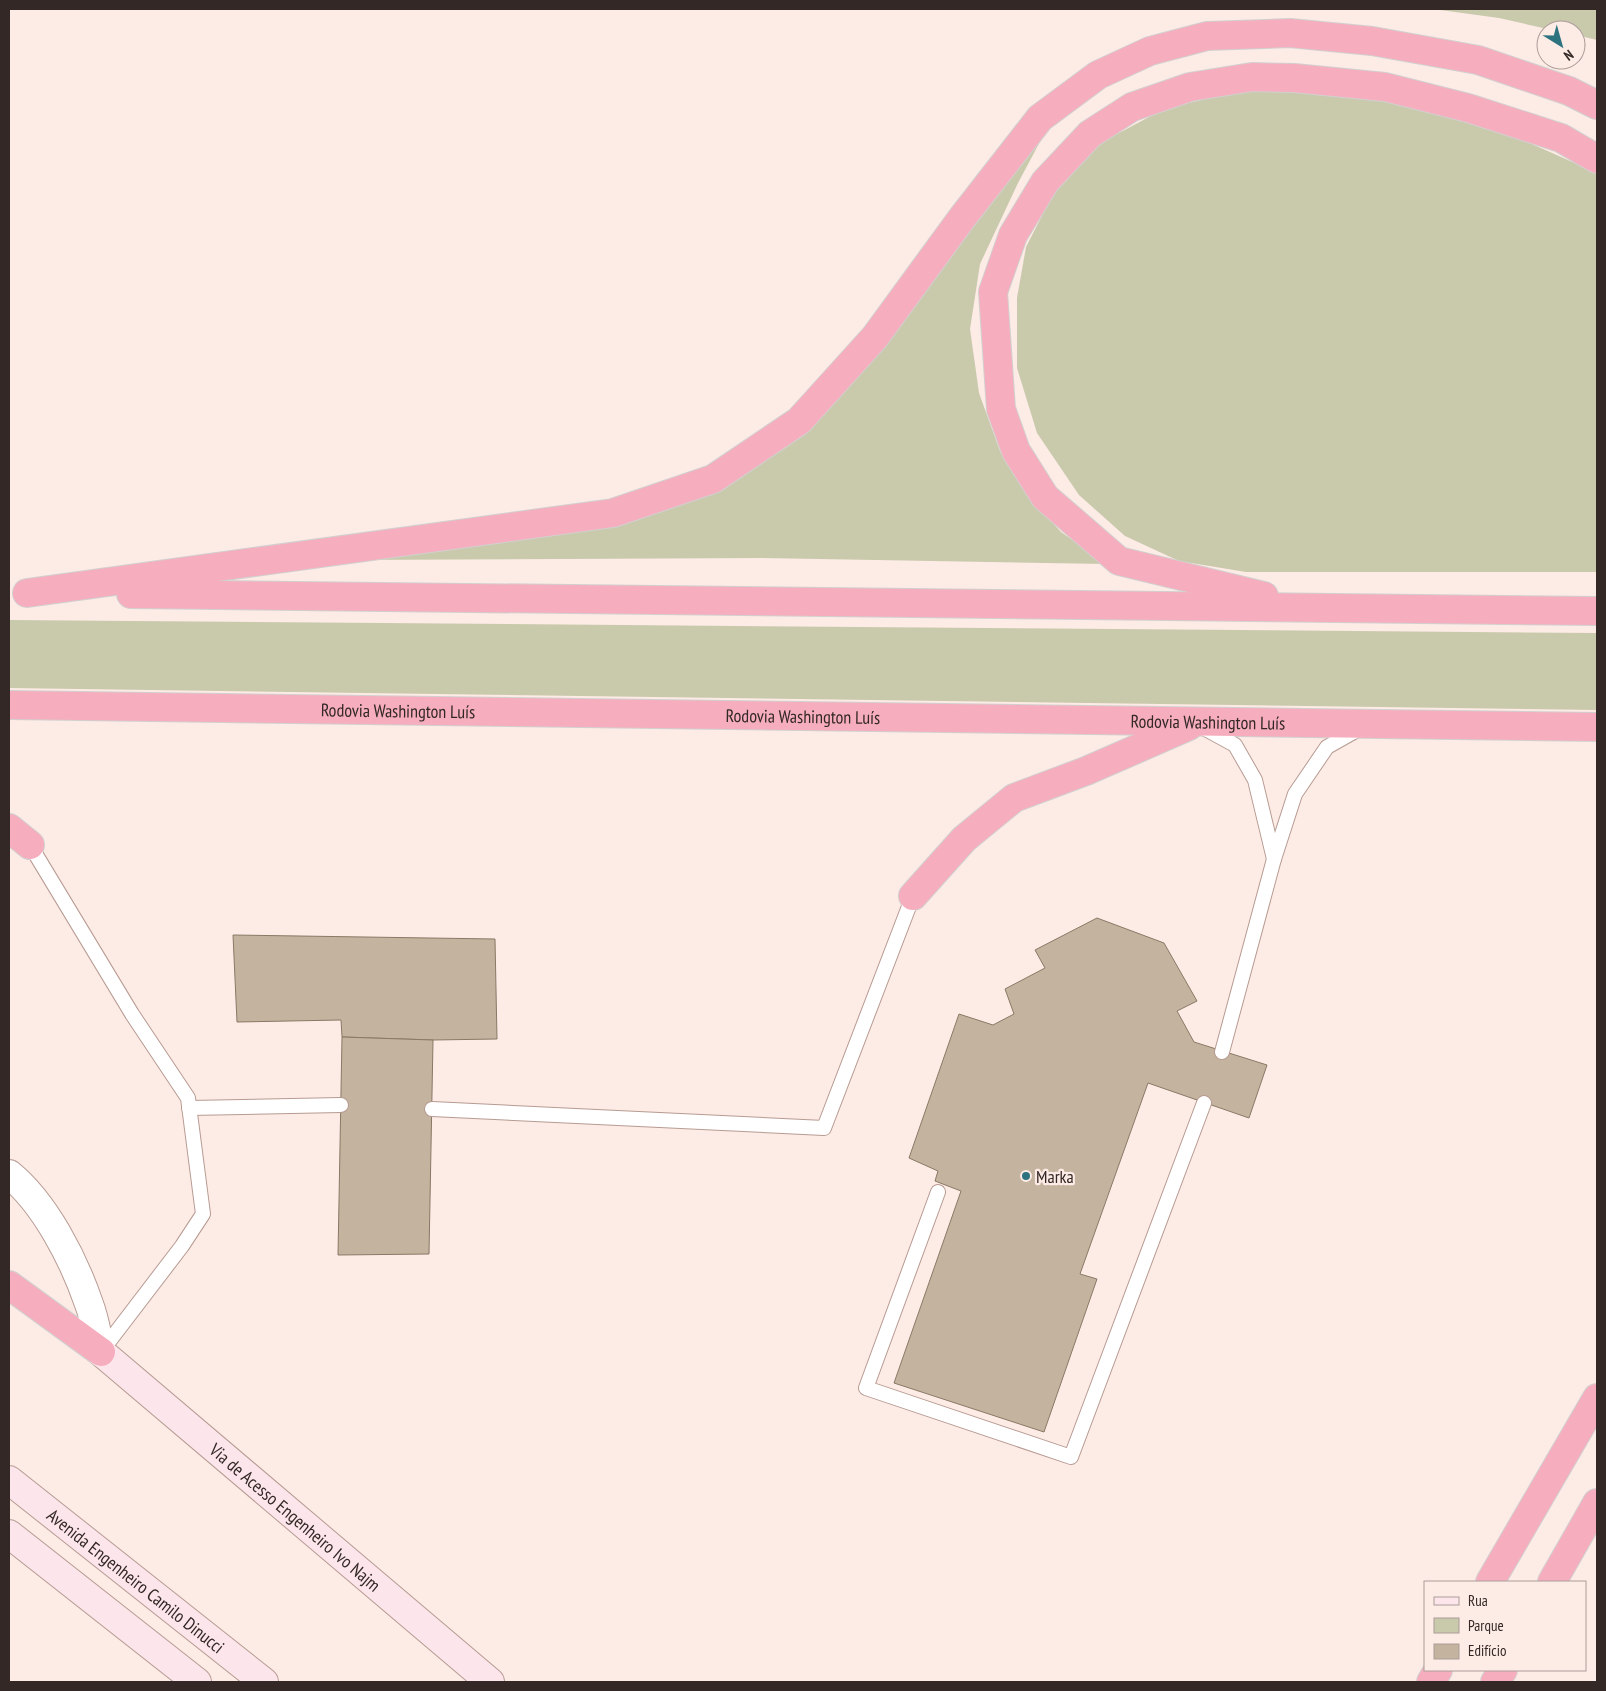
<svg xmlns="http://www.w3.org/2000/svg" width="1606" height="1691" font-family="'PT Sans Narrow',sans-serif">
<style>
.green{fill:#c9c9ac}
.building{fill:#c4b39e;stroke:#897965}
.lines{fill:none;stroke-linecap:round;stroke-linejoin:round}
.lane-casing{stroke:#b79b92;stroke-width:16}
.street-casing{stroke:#b79b92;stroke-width:30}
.secondary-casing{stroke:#b79b92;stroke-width:30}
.highway-casing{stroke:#d2d0cf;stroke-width:30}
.lane{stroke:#fff;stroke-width:14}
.street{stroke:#fff;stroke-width:28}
.secondary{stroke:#fce6ec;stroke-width:28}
.highway{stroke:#f6adbe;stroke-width:28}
.poi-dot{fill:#2c737f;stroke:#fdebe6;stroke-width:2}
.labels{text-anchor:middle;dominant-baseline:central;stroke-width:4.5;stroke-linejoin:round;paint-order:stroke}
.street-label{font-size:18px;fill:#332825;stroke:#fdebe6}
.poi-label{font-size:18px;fill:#332825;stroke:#fdebe6;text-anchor:start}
</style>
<rect width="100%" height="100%" fill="#fdebe6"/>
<g class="green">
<path d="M1433,9H1597V40L1576,35V30H1552L1499,18Z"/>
<path d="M1250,89L1364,97L1489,125L1597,173V572H1246L1179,561L1125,536L1079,495L1037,433L1017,368V298L1026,247L1055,190L1102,142L1166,108Z"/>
<path d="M1051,121L1018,183L980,264L970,329L979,393L1000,451L1026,493L1061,532L1107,564L762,558L345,560L608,522L816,417Z"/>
<path d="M9,620L1597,633V710L9,688Z"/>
</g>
<g class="building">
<path d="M1097,918L1164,943L1197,1001L1177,1011L1194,1042L1267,1065L1249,1118L1148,1083L1080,1274L1097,1279L1044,1432L894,1383L961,1191L935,1181L938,1171L909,1158L959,1014L993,1025L1014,1014L1005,989L1045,968L1035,950Z"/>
<path d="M233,935L495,939L497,1039L433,1040L342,1037L341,1020L237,1022Z"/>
<path d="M342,1037L433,1040L429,1254L338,1255Z"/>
</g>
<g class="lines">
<g class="lane-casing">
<g id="lane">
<path d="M1202,727L1235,745L1255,780L1274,859"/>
<path d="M30,845L132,1014L188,1098L203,1214L182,1246L101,1352"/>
<path d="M1222,1052L1274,859L1295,794L1327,747L1359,729"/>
<path d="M189,1108L341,1105"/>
<path d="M432,1109L824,1128L913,896"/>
<path d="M938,1192L866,1388L1071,1457L1204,1103"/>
</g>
</g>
<g class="street-casing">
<path id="street" d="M9,1174C45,1203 74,1260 89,1304C95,1319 97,1336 101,1352"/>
</g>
<g class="secondary-casing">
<g id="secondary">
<path id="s1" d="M101,1352L490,1682"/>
<path id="s2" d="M9,1480L264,1682"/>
<path d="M9,1534L197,1682"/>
</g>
</g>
<g class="highway-casing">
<g id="highway">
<path d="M27,593L613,513L713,479L799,421L875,337L962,218L1040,118L1098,75L1150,51L1207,36L1290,33L1372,41L1478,60L1569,91L1597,105"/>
<path d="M131,594L1597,611"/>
<path d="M1264,596L1119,561L1045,497L1016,451L1001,409L993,292L1013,235L1045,182L1090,134L1132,107L1190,87L1252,77L1294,78L1385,87L1468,108L1561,138L1597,159"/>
<path id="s3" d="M9,705L1597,727"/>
<path d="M9,828L30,845"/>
<path d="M913,896L964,839L1014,798L1086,771L1189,726"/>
<path d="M9,1285L101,1352"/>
<path d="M1490,1582L1597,1398"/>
<path d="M1552,1582L1597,1503"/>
<path d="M1431,1682L1438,1670"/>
<path d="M1495,1682L1503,1670"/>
</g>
</g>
<use href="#lane" class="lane"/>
<use href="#street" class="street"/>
<use href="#secondary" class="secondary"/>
<use href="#highway" class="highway"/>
</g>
<circle class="poi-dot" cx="1026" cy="1176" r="5"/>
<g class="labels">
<g class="street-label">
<text stroke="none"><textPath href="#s3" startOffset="389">Rodovia Washington Luís</textPath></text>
<text stroke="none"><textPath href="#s3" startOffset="794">Rodovia Washington Luís</textPath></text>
<text stroke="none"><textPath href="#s3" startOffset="1199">Rodovia Washington Luís</textPath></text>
<text stroke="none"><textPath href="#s1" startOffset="255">Via de Acesso Engenheiro Ivo Najm</textPath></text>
<text stroke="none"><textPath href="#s2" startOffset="162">Avenida Engenheiro Camilo Dinucci</textPath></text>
</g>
<g class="poi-label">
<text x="1036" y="1176">Marka</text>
</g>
</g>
<rect width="1606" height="1691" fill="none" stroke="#332825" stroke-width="20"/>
<rect x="1424" y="1581" width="162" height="90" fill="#fdebe6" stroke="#ac9d99"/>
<rect x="1434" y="1597" width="25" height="8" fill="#fce6ec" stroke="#ac9d99"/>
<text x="1468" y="1606" font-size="15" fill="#332825">Rua</text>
<rect x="1434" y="1618" width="25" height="15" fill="#c9c9ac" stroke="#ac9d99"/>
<text x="1468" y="1631" font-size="15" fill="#332825">Parque</text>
<rect x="1434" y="1644" width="25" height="15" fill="#c4b39e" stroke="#ac9d99"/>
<text x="1468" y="1656" font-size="15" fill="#332825">Edifício</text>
<g transform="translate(1561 45) rotate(143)"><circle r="24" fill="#fdebe6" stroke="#ac9d99"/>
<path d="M0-4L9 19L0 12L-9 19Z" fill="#2c737f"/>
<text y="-8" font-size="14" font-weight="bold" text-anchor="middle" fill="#332825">N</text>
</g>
</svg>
